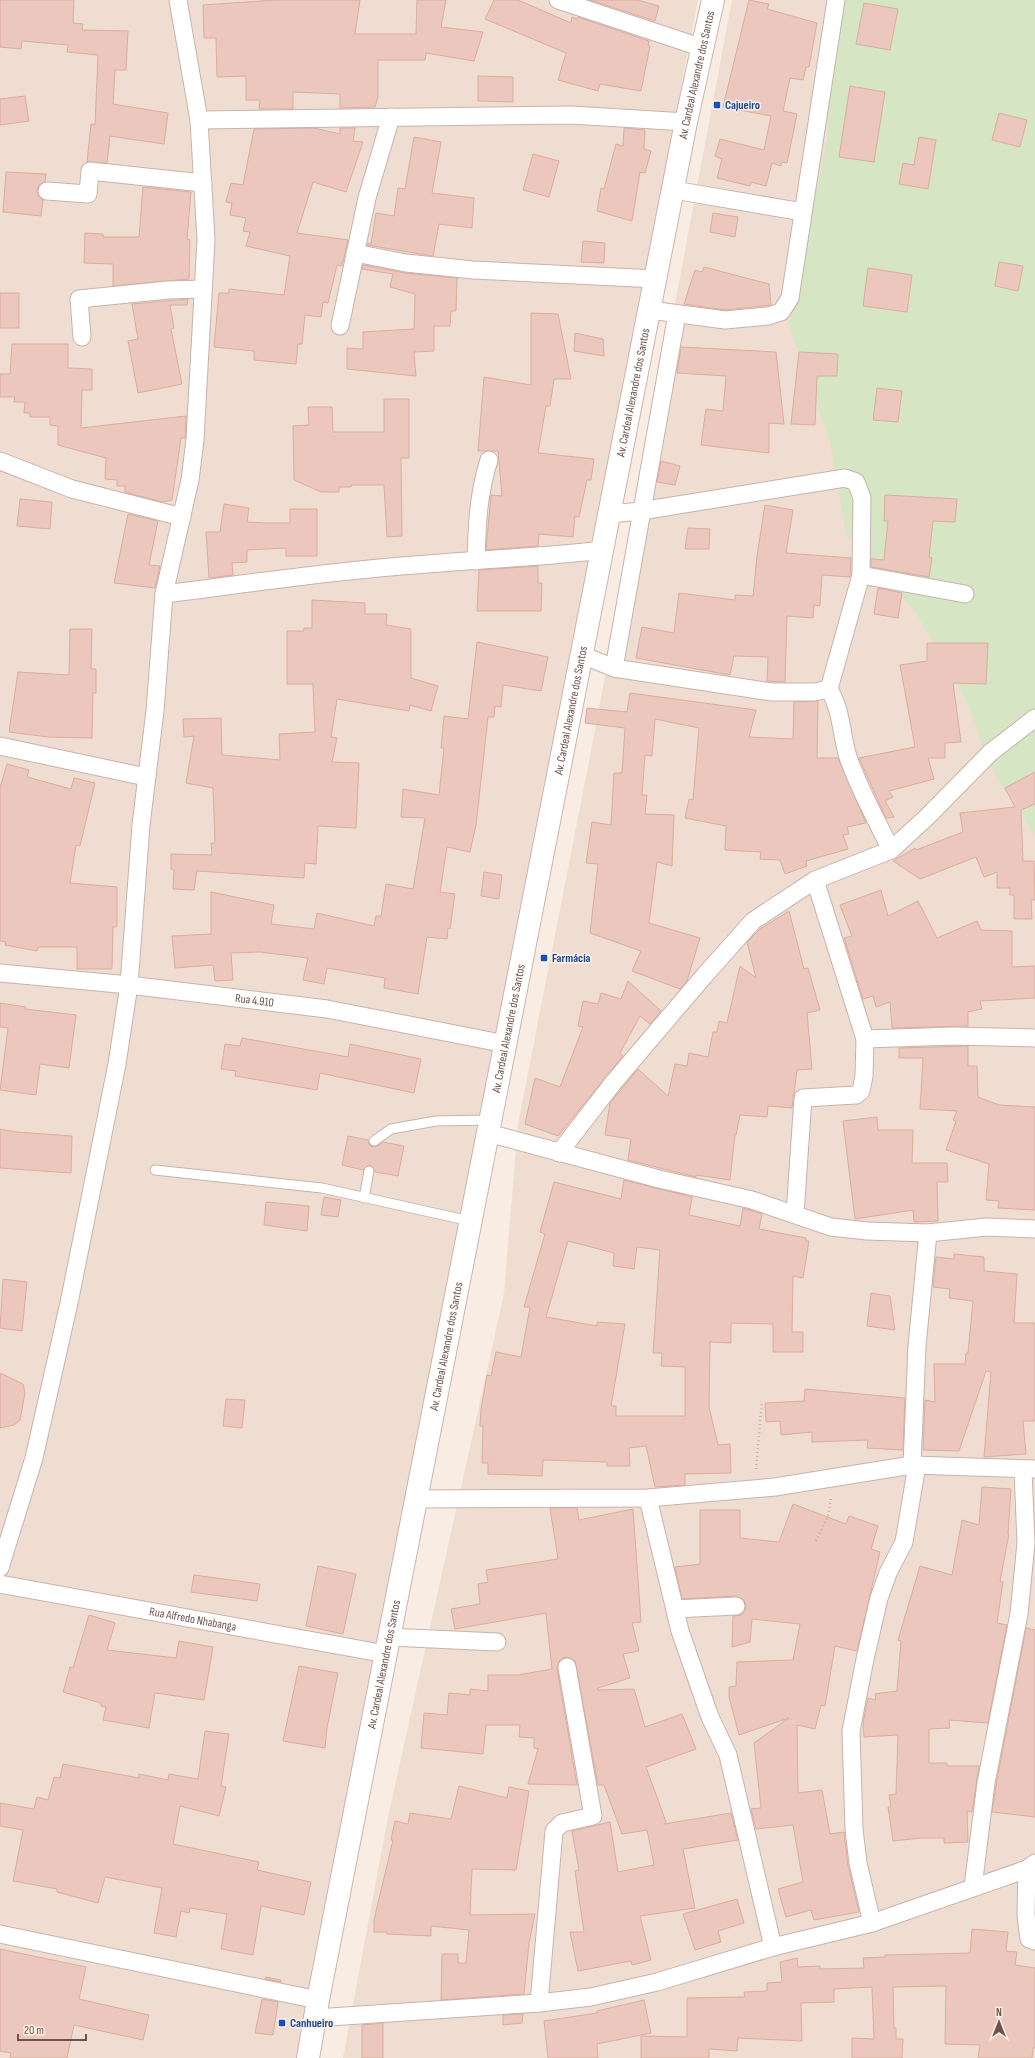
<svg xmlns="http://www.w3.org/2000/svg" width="1035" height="2058" font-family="'Sofia Sans Condensed',sans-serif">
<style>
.residential{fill:#f0ddd1}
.green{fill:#d6e5c3}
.building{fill:#ecc7bd;stroke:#dcac9f;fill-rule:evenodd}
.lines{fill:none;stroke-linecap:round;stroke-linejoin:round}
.lane-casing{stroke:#c8b3aa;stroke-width:11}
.street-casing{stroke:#c8b3aa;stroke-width:19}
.secondary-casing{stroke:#cdb4ab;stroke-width:24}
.path{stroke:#d0aba0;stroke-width:2.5;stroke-dasharray:1 3;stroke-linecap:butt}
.lane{stroke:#fff;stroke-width:9}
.street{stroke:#fff;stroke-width:17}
.secondary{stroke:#fff;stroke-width:22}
.transit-dot{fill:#1a4fb4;stroke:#fdf1e7;stroke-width:1.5}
.labels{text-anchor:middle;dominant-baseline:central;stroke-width:3;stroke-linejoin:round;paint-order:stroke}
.street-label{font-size:12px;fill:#6e524b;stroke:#fdf1e7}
.transit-label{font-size:12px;font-weight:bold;fill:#164399;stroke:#fdf1e7;text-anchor:start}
</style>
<rect width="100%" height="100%" fill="#f9ece2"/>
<g class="residential">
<path d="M0,0H698L298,2058H0Z"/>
<path d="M732,0H1035V2058H343L387,1822L504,1293L518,1124L591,751Z"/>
</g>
<path class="green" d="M830,0H1035V836L990,766L967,702L916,613L846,535L830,442L789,324L828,135Z"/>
<g class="building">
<path d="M0,0H74L73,23L83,24L82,30L128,31L126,70H115L113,104L168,113L164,144L110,136L107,163L87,162L91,124L95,125L98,55L67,52L68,45L22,41L21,49L0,47Z"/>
<path d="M276,0H360L355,34H416L417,0H446L441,27L483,32L474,61L426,53L425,60H378V97L375,107L340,108V94L293,92V109H259L260,100H246V76L217,77L216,38H204L203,5Z"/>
<path d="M494,0H518L571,23L572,17L577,19L578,17L649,41L648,46H650L641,91L600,84L598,91L558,80L566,53L485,19Z"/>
<path d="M590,0H638L659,6L655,21Z"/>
<path d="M749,0L769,4L767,9L817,23L809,67H806L803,80L790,78L783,111L797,114L787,163L782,162L781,166L772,163L766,186L751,182L750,186L717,178L722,159L715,156L720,139L764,150L771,116L723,107Z"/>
<path d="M864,3L898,9L890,50L856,44Z"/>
<path d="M478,76L513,77V102L478,101Z"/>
<path d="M850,86L885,92L874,162L839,157Z"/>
<path d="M25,96L29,121L0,125V99Z"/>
<path d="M999,113L1027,120L1020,147L992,140Z"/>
<path d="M314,128L340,134V128H355L353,141L363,142L346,192L313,182L297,233L348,240L342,266L337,265L328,303L323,302L321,317L305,315L302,344H298L296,364L254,360V351L214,347L219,293H229V289L284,295L290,256L246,246L250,232L243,231L246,218L230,215L232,203L226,202L231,183L243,185L254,129Z"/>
<path d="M624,128L645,130L644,149L651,151L645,173L640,172L632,221L597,211L601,188L604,189L616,144L623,146Z"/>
<path d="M414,137L441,142L432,193L474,198L472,228L439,224L433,256L367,245L368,243L371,244L376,213L394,216L398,188L405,189Z"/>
<path d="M919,137L936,140L928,189L899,184L903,163L914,165Z"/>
<path d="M533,154L559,161L549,197L523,190Z"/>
<path d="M6,172L46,174L45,182L39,185L37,190L38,196L43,200L41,216L3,212Z"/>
<path d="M143,187L191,192L187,239L190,240L189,279L113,286V264L84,263L85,233L103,234V237H139Z"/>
<path d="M713,213L738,217L735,237L710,232Z"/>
<path d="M583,241L605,243L604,263L581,262Z"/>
<path d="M999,262L1023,266L1018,291L995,286Z"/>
<path d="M363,265L405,273L457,278L456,311H451L450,326H434V351L414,352L416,376L347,369V348L363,349V332L414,329L415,294L390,287L393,274L362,269Z"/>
<path d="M704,267L769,284L771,305L725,310L684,304L695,270L702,272Z"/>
<path d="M868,268L912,275L907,312L863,306Z"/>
<rect x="0" y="293" width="19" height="35"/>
<path d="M188,299L187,305H170L174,328L171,329L182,384L138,393L128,341L138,339L132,304Z"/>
<path d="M531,313L558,314L571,379H554L550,406H546L538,453L594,459L591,480H587L579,517L575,516L573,537L539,534L538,546L486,550L491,495L502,496L498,451H478L484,377L531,385Z"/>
<path d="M575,333L603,339L604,356L574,351Z"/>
<path d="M12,344H68V368L92,369V390H82L81,428L186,416L185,438H181L172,500L162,502L125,492V486H117V480L105,479L106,458L58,445V426L50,425V417H30V413H24L25,402H14L15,397H0V374H10Z"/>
<path d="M681,347L776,352L784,424L769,423V453L701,445L706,409L723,411L726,376L677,373Z"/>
<path d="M799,352L838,354L837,376H817L815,425L791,424Z"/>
<path d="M877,388L902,391L898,422L873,420Z"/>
<path d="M384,399H409V458H401L402,536L387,537L384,485H351V487H339V492H321L294,480L293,426L309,425L308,407H332L333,432H384Z"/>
<path d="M661,461L680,466L675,485L657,482Z"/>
<path d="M885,495L957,499L955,522L933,521L929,557L932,558L929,577L871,567V559L884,560L888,521H884Z"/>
<path d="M20,499L52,502L50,529L17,526Z"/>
<path d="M224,504L249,508L247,522L266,523H290V509H317V556H286V548L247,550V562L232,563L233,575L209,578L206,532H220Z"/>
<path d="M765,505L793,510L786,553L851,558L850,577L822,575L820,606L814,605L813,618L787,616L785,682L767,681L768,657L734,656L730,675L636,658L642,627L674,633L679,593L735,600V595L753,596L757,556Z"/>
<path d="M128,514L158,521L149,565L160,566L155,588L114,583Z"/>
<path d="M688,528L710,529L709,549H685Z"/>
<path d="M538,566V583H542L541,611H477L479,570Z"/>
<path d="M878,588L902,593L898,618L874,614Z"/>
<path d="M312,600L365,603V614H387L386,625L411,629V678L438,686L431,711L410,705L409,711L337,699L331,737L337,738L332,762L359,763L356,828L318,826L316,864L305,863L304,878L197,871L194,890L173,889L174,870L171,869V854L212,855L211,843H215L213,788L186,783L194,736L184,737L183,719L221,718L222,755L280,760L279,734L315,732L313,684H287V631H304V628H312Z"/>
<path d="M70,629H92L91,669H96V693H93L92,738L48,737L9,732L18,672L69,675Z"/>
<path d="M477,642L548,657L541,691L503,685L501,707L495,706L494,717H488L476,825L470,852L447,847L440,892L455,894L450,929L448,928L447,939L427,937L418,994L384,988L385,978L327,968L324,984L303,980L308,958L260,952L231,953L233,980L215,981L213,965L175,968L172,936L211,934V892L274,905L271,924L314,929L317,913L374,926L376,916H381L386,884L413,889L425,818L401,817L403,789L439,795L444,748H441L444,716L468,719Z"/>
<path d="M927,643H988L986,684L953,683L961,742L945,743V758H928L934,779L889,791L893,797L885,801L894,817L886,818L859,758L915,747L900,665L927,661Z"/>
<path d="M630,693L756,710L749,737L793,739L794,702L818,701L817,758H838L866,823L847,827L849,834L843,835L848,849L806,861L807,866L785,874L780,860L760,859L761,852L725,850L726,826L685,818L689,799L693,800L699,728L655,719L652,756L645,755L642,795H647L645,814L674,815L672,866L657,862L649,923L700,938L687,981L680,989L632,971L641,951L590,933L598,864L586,863L592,822L611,825L614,773H622L625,728L585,723L587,708L627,712Z"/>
<path d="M7,764L29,770L27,777L71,789L74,778L95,783L80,846L76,845L70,883L117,887V927H113L112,969H77V947H38L37,951L5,945L6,942L0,941V788Z"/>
<path d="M1035,772V804L1021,810L1023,861H1034L1035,900H1031L1032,919H1014V895H1010V888H997V872L984,877L976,857L920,879L893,861L915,848L916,850L963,832L960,813L1015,807L1005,788Z"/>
<path d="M484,872L502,875L499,899L481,896Z"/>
<path d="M881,890L888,916L918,901L937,938L977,921L981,930L1012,931V967L1035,966V998L980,1001L982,1009L968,1012V1026L892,1028L890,1002L876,1007L873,996L863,999L844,938L852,936L840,905Z"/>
<path d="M789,911L804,969L808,968L820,1010L807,1013L812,1069L797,1070L792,1108L768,1106L767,1117L740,1115L736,1135L735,1134L730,1180L696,1175V1177L628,1160L631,1139L605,1135L610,1103L638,1069L668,1096L675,1064L687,1066L689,1053L708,1057L713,1032H717L719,1021L727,1023L740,966L756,978L747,942L760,929Z"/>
<path d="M628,981L661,1011L650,1024L640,1016L620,1053L623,1056L558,1136L525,1124L535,1078L560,1087L583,1027L578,1026L583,1001L598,1004L601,993L621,999Z"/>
<path d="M0,1003L26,1007L25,1009L76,1015L69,1068L40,1064L36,1095L0,1090L8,1028L0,1027Z"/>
<path d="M242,1038L348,1057L350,1044L421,1059L414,1093L320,1073L317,1090L235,1076L236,1071L221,1069L225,1044L240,1046Z"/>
<path d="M968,1046V1066H977L978,1097L999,1105L1035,1107V1210L998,1208L999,1201L986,1200L989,1164L946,1150L956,1121L953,1120L957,1111L920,1109L923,1058H899V1048Z"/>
<path d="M877,1117L878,1130H913L912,1163H947L948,1182H937L938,1221L914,1222L913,1210L855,1219L843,1121Z"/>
<path d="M0,1129L16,1132L72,1136L71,1173L0,1168Z"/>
<path d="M348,1136L368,1140L369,1144L372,1147L377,1146L383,1142L404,1146L398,1176L375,1172L370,1165L367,1166L363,1170L342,1165Z"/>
<path d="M624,1180L692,1197L689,1215L740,1226L743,1208L762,1214L759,1229L806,1238V1241H809L803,1278L793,1276L792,1332H803V1352H773V1324L731,1323V1343L710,1342L709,1407L718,1445L730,1444L731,1473L685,1474V1485L655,1487L646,1446L629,1448L630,1466H607V1462L543,1460L542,1476L488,1474V1463H482L483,1426H480L481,1409L487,1375L491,1376L496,1352L521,1357L530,1307H524L545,1234L540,1232L554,1182L621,1199ZM568,1241L614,1253L613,1266L634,1269L637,1247L660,1250L653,1353H662L661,1366L685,1367V1416H616V1406H611L625,1324L597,1322V1326L546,1317Z"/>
<path d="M324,1197L341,1200L338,1217L321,1215Z"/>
<path d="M266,1202L309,1206L307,1231L264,1225Z"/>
<path d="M954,1254L984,1257V1271L1017,1274L1014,1323H1035V1421H1023L1026,1454L984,1457L991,1372L986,1371L959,1451L923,1450L925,1400L935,1402L934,1364H965L966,1353H968L973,1301L949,1298L950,1289L933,1287L936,1257L954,1259Z"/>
<path d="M3,1279L27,1282L22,1331L0,1328Z"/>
<path d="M871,1293L890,1296L895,1330L867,1326Z"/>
<path d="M0,1373L23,1384L25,1393L20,1420L14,1425L0,1428Z"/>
<path d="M805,1389L905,1398L903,1450L867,1448L868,1440L812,1442V1432L781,1435L780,1421L766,1422L765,1403L804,1401Z"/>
<path d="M226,1399L245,1400L242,1428L223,1426Z"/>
<path d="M982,1487L1011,1489L1008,1534H1009L1000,1581L1003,1582L997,1623L1007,1625L988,1723L949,1720L950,1728L929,1729V1763H947V1766H979L972,1812L967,1811L968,1842L944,1843V1838H921L893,1841L888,1807H891L889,1795L896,1794L898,1735L864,1737L863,1723L868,1698L876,1700L875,1694L897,1691L901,1641L898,1640L920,1566L952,1575L962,1520L979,1525Z"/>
<path d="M793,1504L846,1524L849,1516L878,1526L871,1549L880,1552L857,1651L835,1646L825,1706L821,1705L815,1729L797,1725L798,1793L822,1790L830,1834L844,1832L848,1865L859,1912L814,1920L811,1910L786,1917L778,1889L803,1882L793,1825L756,1829L751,1809L761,1808L754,1743L789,1718L739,1735L729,1697V1687L736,1686L737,1662L793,1660L800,1624L752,1619L750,1642L732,1647L733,1616L741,1615L745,1611L746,1606L744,1600L736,1596L682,1599L675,1567L700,1564V1510H740V1538L779,1542Z"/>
<path d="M550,1508H577L579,1520L633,1509L641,1622L632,1623L639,1651L623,1654L630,1678L598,1688V1690L634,1689L645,1727L682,1714L696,1749L646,1767L666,1822L664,1824L731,1813L738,1840L683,1849L695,1908L640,1916L651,1960L632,1965L631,1961L578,1971L570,1932H584L575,1871L579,1870L572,1831L610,1822L618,1872L654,1865L647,1830L622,1834L604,1785H598L575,1661L570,1658L565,1657L560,1660L557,1668L577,1785L528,1784L538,1749L534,1748V1738L519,1737L520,1725H486L483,1754L421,1748L424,1713L447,1715L449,1693L470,1695V1689L488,1691V1675H518L552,1669L546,1613L455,1629L451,1609L480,1604L478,1584L488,1582L486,1570L558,1559Z"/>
<path d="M318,1566L356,1574L343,1634L306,1626Z"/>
<path d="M194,1575L260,1584L257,1601L191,1592Z"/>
<path d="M89,1615L115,1623L107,1650L176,1658L179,1641L213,1647L204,1700L155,1693L149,1728L103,1720L106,1707L101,1706V1703L63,1692L70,1667L73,1668Z"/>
<path d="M1026,1628L1035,1630V1817L992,1812L996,1785Z"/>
<path d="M299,1666L338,1673L327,1728L325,1748L283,1741Z"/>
<path d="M205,1731L229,1734L221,1786L226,1787L219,1816L180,1806L173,1844L259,1862L257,1870L311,1882L304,1915L261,1906L253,1955L221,1949L227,1914L190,1908L189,1913L181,1911L176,1937L154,1933L162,1888L105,1877L98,1903L57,1892V1889L13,1881L23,1830L0,1826V1803L34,1809L37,1797L48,1800L54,1777L60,1778L63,1764L139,1778V1774L168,1780L169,1774L198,1779Z"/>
<path d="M459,1786L507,1798L509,1787L529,1791L516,1870L472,1869L470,1915L535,1914L529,1943L524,1994L441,2000L442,1954H458V1963H466L469,1930L431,1926V1936L387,1934V1932H374V1920L393,1840H391L395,1821L408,1824L410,1813L451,1819Z"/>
<path d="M737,1899L744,1923L718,1931L721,1942L695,1950L683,1914Z"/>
<path d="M972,1929L1008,1932L1006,1951L1017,1952L1015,1965L1035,1968V2048H1033L1032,2058H978L980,2045L945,2044L946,1986L893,1987L894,2028H896V2039H903L902,2058H852V2038L874,2039L872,1987L834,1989V2002L801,2003L802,2041L738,2038L737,2051L709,2049V2058H641V2036L687,2037V1998L745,1997L744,1992L767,1991V1983L782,1982L780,1962L797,1958L798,1967L820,1966V1969L864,1968L863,1958L885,1957V1955L970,1953Z"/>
<path d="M0,1949L86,1967L79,1999L149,2015L143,2040L74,2025L67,2058H10L11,2053L0,2051Z"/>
<path d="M266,1977L281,1980V1982L265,1979Z"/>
<path d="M262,1999L278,2002L273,2035L255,2033Z"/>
<path d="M644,2000L651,2033L597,2044L598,2058H548L544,2021L597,2013V2011Z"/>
<path d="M523,2014L522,2023L503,2025V2015Z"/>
<path d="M383,2023V2058H362V2025Z"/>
</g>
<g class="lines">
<g class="lane-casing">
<g id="lane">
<path d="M374,1141L391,1129L436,1121L490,1120"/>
<path d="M155,1170L322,1188L470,1221"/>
<path d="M364,1198L369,1171"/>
</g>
</g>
<g class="street-casing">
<g id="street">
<path d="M558,0L703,48"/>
<path d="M199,120L571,115L686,122"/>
<path d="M674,190L803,212"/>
<path d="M47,191L88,194L90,171L203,183"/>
<path d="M355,253L406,263L473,270L656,279"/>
<path d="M650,310L725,320L768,316L781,312L790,298L836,0"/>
<path d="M340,326L367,198L391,117"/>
<path d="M82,337L79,299L168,290L202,289"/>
<path d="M0,461L72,489L182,517"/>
<path d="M610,514L641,511L845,478L856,482L862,498L861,575L829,689"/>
<path d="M476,561C477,526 478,494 489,460"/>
<path d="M861,575L965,594"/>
<path d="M164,594C252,583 340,570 428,564C487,559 545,557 603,550"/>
<path d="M582,655L614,668L772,692H814L829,689C842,711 841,734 848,757C859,789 876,819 891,850"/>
<path d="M614,668L677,314"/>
<path d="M0,746L146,777"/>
<path id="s1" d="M0,973L129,985L327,1009L506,1044"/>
<path d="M865,1039L954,1036L1035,1038"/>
<path d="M488,1133L659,1179L752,1200L831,1227L867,1231L928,1233L986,1227L1035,1229"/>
<path d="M559,1153L613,1083L704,976L753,921L815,880L891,850L927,817L991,752L1035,718"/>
<path d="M795,1214L803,1098L856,1095L861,1091L864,1076L865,1039L815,880"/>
<path d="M912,1465L917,1346L928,1233"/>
<path d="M648,1498L680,1631L710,1717L728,1755L773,1947"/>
<path d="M416,1499L648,1498L775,1487L912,1465L1035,1469"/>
<path d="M0,1568L34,1458L69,1303L117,1064L129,985L141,825L155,711L164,594L190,480L195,440L206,240L199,120L178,0"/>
<path id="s2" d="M0,1584L386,1654"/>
<path d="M675,1609L736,1606"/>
<path d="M389,1637L497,1642"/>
<path d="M1027,1869L1026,1915L1029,1939L1035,1941"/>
<path d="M973,1887L986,1783L1019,1614L1026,1543L1023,1470"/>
<path d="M872,1923L858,1863L854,1829L851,1731L865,1659L879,1598L888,1573L904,1542L917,1465"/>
<path d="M0,1934L318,2000"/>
<path d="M539,2003L554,1831L562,1823L593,1816L567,1667"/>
<path d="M315,2018L539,2003L591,1997L657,1982L773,1947L872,1923L1027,1869L1035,1863"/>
</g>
</g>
<g class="secondary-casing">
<g id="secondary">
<path id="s3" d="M308,2058L318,2000L686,122L713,0"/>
</g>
</g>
<g class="path">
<path d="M756,1469L762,1401"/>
<path d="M816,1541L828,1516L831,1498"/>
</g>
<use href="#lane" class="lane"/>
<use href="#street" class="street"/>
<use href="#secondary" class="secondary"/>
</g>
<g class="transit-dot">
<rect x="713" y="101" width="8" height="8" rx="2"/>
<rect x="540" y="954" width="8" height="8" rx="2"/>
<rect x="278" y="2019" width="8" height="8" rx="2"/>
</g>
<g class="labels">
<g class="street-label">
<text stroke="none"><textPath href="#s3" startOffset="2021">Av. Cardeal Alexandre dos Santos</textPath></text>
<text stroke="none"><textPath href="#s3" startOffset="1697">Av. Cardeal Alexandre dos Santos</textPath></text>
<text stroke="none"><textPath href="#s3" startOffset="1373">Av. Cardeal Alexandre dos Santos</textPath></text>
<text stroke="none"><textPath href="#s1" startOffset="256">Rua 4.910</textPath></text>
<text stroke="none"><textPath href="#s3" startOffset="1049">Av. Cardeal Alexandre dos Santos</textPath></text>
<text stroke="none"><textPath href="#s3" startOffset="725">Av. Cardeal Alexandre dos Santos</textPath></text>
<text stroke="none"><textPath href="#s2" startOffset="196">Rua Alfredo Nhabanga</textPath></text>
<text stroke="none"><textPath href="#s3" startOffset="401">Av. Cardeal Alexandre dos Santos</textPath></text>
</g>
<g class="transit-label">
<text x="725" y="105">Cajueiro</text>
<text x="552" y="958">Farmácia</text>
<text x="290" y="2023">Canhueiro</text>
</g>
</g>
<g transform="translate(999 2022)" stroke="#fdf1e7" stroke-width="3" paint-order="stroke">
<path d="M0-3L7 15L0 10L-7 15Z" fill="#6e524b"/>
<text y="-6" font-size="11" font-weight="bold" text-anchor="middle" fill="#6e524b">N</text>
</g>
<path d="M18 2034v6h68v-6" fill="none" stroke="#6e524b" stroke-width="2"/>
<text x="24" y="2034" font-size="12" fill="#6e524b" stroke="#fdf1e7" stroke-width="3" paint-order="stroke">20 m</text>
</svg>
